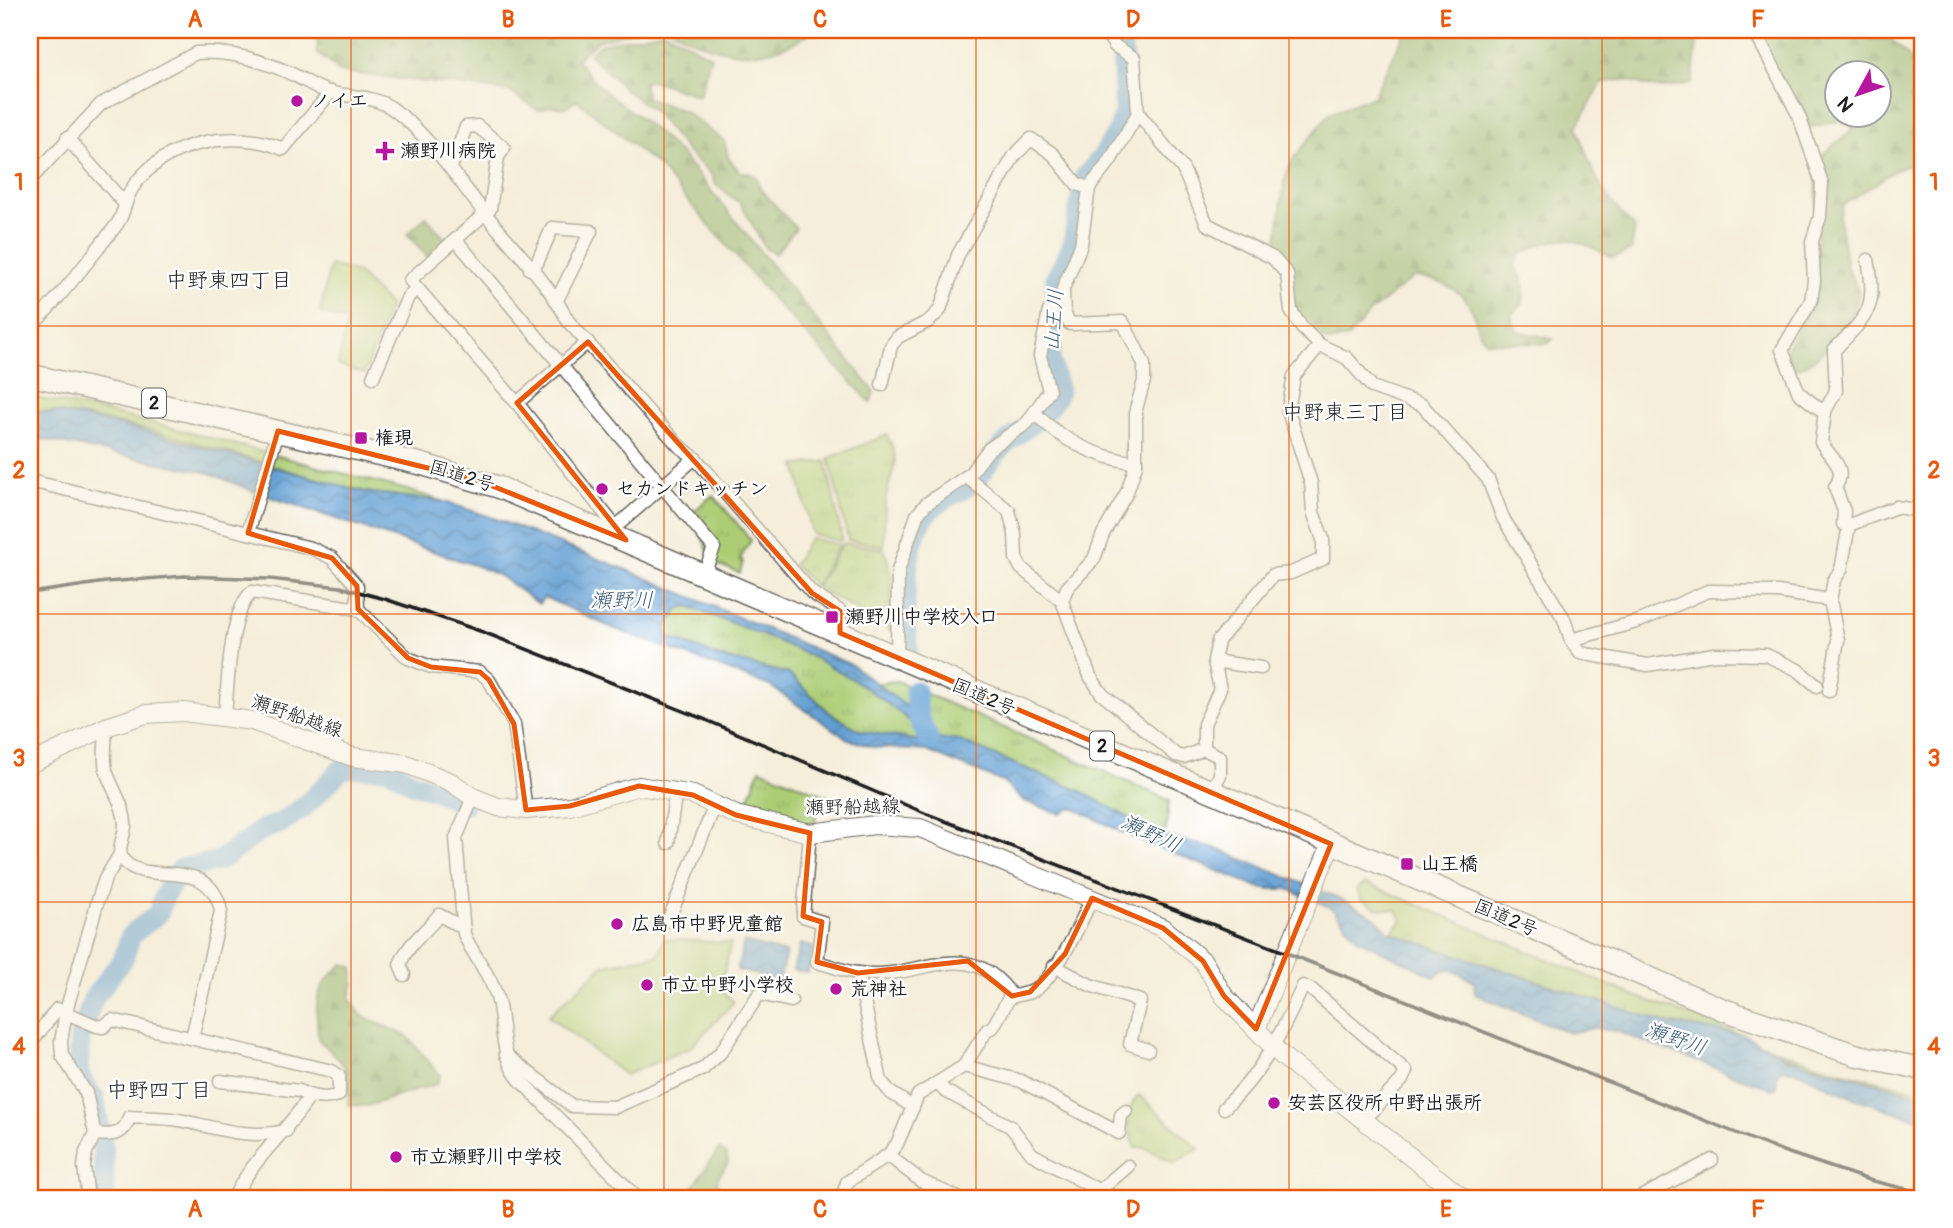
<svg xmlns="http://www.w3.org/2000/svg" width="1953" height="1228" font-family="Pangolin,'Klee One',sans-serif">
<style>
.grass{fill:url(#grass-tufts);stroke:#647448;stroke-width:2}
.forest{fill:url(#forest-firs);stroke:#536641;stroke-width:2;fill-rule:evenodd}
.pitch{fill:#adcd75;stroke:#647448;stroke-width:2}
.water{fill:url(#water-waves);stroke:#3f5e78;stroke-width:2;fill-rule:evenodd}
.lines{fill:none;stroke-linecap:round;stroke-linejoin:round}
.river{stroke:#629fd3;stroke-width:21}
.street-casing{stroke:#68665f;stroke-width:15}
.secondary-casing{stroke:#68665f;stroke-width:20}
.highway-casing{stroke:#68665f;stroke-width:24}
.street{stroke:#fff;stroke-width:12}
.secondary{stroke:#fff;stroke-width:18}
.highway{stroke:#fff;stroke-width:21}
.rail{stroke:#1c1c1c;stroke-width:3.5}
.marked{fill:none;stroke:#e8590c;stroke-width:5;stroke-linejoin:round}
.grid{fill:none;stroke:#e8590c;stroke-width:2;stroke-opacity:0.55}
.poi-dot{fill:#b5179e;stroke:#fff;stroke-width:2.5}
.labels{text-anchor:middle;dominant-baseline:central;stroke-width:5;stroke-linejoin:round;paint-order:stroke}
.shield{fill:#fff;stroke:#606060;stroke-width:2}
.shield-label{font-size:18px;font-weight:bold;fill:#1c1c1c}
.poi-label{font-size:19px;font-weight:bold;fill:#1c1c1c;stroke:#fff;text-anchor:start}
.street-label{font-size:19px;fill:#1c1c1c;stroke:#fff}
.neighbourhood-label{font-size:21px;fill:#1c1c1c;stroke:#fff}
.water-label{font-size:21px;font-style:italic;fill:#3f5e78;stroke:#fff}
.neatline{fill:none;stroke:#e8590c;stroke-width:2.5}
.grid-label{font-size:23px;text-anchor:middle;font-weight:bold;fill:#e8590c}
</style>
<defs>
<pattern id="grass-tufts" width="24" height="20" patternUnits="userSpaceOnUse" patternTransform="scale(1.75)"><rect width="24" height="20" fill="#adcd75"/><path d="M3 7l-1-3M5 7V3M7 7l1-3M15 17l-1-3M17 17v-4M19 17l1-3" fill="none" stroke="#94af65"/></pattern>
<pattern id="forest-firs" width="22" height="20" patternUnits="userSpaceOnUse" patternTransform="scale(1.75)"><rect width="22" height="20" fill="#8ab066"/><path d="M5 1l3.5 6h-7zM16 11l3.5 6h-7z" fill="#708e53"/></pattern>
<pattern id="water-waves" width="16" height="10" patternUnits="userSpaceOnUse" patternTransform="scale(1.75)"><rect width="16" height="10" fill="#629fd3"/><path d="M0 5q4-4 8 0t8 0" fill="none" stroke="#5081aa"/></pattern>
</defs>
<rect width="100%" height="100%" fill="#fff"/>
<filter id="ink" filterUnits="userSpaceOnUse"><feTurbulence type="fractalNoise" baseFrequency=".0143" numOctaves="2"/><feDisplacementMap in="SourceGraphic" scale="14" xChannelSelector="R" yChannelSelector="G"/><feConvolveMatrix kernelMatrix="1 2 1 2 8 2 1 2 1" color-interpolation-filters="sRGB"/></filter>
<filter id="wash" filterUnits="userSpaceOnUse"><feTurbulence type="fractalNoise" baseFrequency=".00686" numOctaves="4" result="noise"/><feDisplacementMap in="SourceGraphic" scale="28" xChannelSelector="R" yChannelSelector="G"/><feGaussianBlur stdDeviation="1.57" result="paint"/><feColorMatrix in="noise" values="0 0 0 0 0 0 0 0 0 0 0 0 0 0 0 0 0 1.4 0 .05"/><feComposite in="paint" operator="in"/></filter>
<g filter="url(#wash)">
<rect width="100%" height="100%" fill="#f5eedb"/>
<g class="grass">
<path d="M30,397C122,413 213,438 304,463C350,476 396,485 442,501C416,498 388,497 362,491C256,465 139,416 30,411Z"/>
<path d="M887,435C902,464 892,468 886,497C883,512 885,530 884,546L848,540L829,458Z"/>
<path d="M826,461L842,538L840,541L812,534L796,465Z"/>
<path d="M713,495L751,540L740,559L743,561L740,573L713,563L692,513Z"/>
<path d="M810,538L839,545L815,586L793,565Z"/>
<path d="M843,543L884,549L892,573L891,631L816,587Z"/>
<path d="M686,606C761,634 830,657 894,708C906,718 921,728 927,743L861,731L830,713L789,674L719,657L667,637L666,629L678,609Z"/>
<path d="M897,681L1169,800L1166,830L1160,835L1080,791L982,750L940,740L923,719L897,702L878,683Z"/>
<path d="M760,769L839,801V804L815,809L816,821L807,825L744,811Z"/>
<path d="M1366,883L1635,996L1744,1035L1666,1023L1402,937L1392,932L1402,920L1397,910L1376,908L1360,898L1357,889Z"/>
<path d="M1763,1044C1815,1066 1868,1079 1923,1091V1096C1869,1083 1812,1072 1763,1044Z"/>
<path d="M1139,1095L1199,1149L1174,1163L1145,1148H1135C1128,1127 1122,1112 1139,1095Z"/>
</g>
<g class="forest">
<path d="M317,30H638L597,41L577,59C595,88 619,101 645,122C658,132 669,144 682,155L874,391L871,403L772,298L657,165L577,100L564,108L551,106L538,110L508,91L340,72L317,53Z"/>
<path d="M672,30H814C767,65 720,57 672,30Z"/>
<path d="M1406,30H1699L1692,83C1679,85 1665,90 1652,87C1625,81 1633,77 1602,83L1577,127C1592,172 1601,195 1635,228L1631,250L1613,258C1570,236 1562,233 1519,255L1515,266L1524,282L1523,303L1511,315L1517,331L1553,339L1548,344L1487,342C1472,328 1479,322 1471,308C1460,287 1435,279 1414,277L1370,312L1349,337L1330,342L1307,332L1298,318L1286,268L1276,250L1284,181L1293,159L1331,112L1373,97Z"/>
<path d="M1751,30C1763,30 1808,26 1817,30C1841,39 1865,42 1891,39L1911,59L1923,65V171L1916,162L1894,171L1843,205L1839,217L1847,268L1859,291L1855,311L1838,337L1815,359L1797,369L1788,361L1787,347L1817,294L1816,166C1824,148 1840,142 1854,128L1840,121L1811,127L1801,121L1803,107L1791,99ZM1838,74H1880V116H1838Z"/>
<path d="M664,31L711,56L699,96L651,80L643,83L647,98L684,111L724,141L729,159L740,172L752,174L758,180L761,190L796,228L775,254L765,248L741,204L716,185L711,174L689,154L655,112L628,92L589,54L600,44Z"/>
<path d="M426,217L449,243L430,260L407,234Z"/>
<path d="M343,964L353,967L354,982L350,999L362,1016L407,1036L440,1075L437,1084L367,1106L348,1105C353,1066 344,1065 318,1039C316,1002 312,988 343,964Z"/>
<path d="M719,1149L727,1154L728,1163L717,1179L721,1198H685Z"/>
</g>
<g class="pitch">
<path d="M330,265L358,273L390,306L364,374L338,365L347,321L320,313Z"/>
<path d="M664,939L731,943L720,989L734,1002L690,1048L625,1075L548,1016L604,965L658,955Z"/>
</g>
<g class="water">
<path d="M30,411L56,412L132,428L365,492L442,501L488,516L632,572L852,665L923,719L940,740L955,739L1080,791L1160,835L1212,847L1341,899L1375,917L1388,931L1402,937L1666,1023L1744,1035L1789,1059L1923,1096V1121L1851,1097L1794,1070H1780L1777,1075V1088L1772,1089L1615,1031L1594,1028L1569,1033L1475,994L1474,981L1452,970L1443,971L1435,977L1359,940L1332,908L1288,889H1263L1132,837L1076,809H1068L1061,814L1024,801L1003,782L927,751L872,747L848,739L770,686L610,627L544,597L539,604L500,576L477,566L250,490L210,473L30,437ZM686,606C761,634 830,657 893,708C905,717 921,728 927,742L861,731L830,713L789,674L719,657L667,637L666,629L678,609Z"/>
<path d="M744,942L786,953L779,981L737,970Z"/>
<path d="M800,944L813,947L808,973L793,970Z"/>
</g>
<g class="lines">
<g class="river">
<path d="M908,649C903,610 901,534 934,506C945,496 960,493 971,484C985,472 991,455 1006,443C1025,428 1048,415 1059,391L1050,360L1056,278L1072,247L1085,177L1102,157L1119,130L1125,110L1122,47L1114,30"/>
<path d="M915,691L919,719L929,740"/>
<path d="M105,1198L103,1148L94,1098L82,1081L78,1070L80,1038L93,999L123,959L131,935L158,914L165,894L181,869L219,861L263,829L279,824L304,807L343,768H389L412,783L435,790L464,804"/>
</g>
</g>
</g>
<g filter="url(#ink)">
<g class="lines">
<g class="street-casing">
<g id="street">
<path d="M1754,30L1799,116L1822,183L1820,217L1812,241L1814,281L1811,301L1782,350L1799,393L1825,413"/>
<path d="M1138,113L1183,169L1207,224L1273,258L1287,274L1291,311L1302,328L1320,345L1347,358L1372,387L1422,405L1488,479L1503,518L1564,619L1571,640L1640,621L1708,591L1778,592L1830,600L1834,580L1841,570L1849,525L1896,507L1923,511"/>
<path d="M67,138L124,203"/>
<path d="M451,167L466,127L477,126L504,148L498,157L490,209L410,280L517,403L614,525"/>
<path d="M30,180L101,104L196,53C230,50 264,61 294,75C306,81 319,90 332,93C352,97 375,96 393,109C432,138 457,179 487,216C515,250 548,282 568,321L678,445L695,458L812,593L840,611V633"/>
<path d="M456,240L714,548L704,573"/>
<path d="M530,269L537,263L552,228L591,231L557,300"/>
<path d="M1064,313L1063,289L1081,245L1089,188L1110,161L1138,113L1134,58L1115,46L1105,30"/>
<path d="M30,328C54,303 75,278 96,251C103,241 113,231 119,221C125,210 126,197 133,187C165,141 234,128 283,149L331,92"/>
<path d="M373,377L408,297L417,288"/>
<path d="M882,385L891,346L898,337L929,321L940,310L958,255L1014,156L1031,139L1053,154L1077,184L1089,188"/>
<path d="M517,403L588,342"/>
<path d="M1036,414C1064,443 1097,457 1136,463"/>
<path d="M967,477L1009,511L1015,534L1016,558L1021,568L1062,601"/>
<path d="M30,481L311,548L332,558L357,586L358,609"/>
<path d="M1849,525L1843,524L1844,511L1835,487C1849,468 1829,457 1821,442L1825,411L1836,391L1834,350C1867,316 1878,309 1868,260"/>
<path d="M611,531L695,458"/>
<path d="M248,533L278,431"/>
<path d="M1571,640L1580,653L1648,665L1714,654L1766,655L1798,670L1817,686"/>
<path d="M897,660L898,571L917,515L926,504L970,474L989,449L1027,423L1049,391L1040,356L1049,311L1064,313L1070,324L1123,322L1144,364V381L1136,409V465L1127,492L1103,534L1094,559L1067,588L1062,601L1090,676L1102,694L1176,755L1184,757L1204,749L1220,757V775L1211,793"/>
<path d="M1214,661L1261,668"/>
<path d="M1829,691L1838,640L1830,600"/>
<path d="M225,716C228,684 229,612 252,592L358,609L408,658L431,667L480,672L489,680L514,724L526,810"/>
<path d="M106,727C106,740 103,757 106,770C111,788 125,805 125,825C125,836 115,851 124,861C149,888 209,853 221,911L192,1038"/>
<path d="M1204,749V724L1220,689L1214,661L1218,641L1273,575L1291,573L1323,559V539L1313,512L1311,483L1288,411L1294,376L1320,345"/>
<path d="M473,797L456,838L464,934C473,956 490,973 497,997C505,1026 499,1056 520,1080L637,1198"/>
<path d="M810,833L803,916L822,922L817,962C830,965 845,972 858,973C921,982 966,931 1012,996"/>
<path d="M668,843L676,791"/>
<path d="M668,921L715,805"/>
<path d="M1054,966L1090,985L1140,1001L1130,1044L1148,1050"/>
<path d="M858,973L881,1081L891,1093L913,1107"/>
<path d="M404,975L400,964C409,942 425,933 439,915L464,928"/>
<path d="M30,1044L57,1009L97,1026L103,1027L112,1020L332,1071L339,1076V1095C326,1100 311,1097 299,1091L220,1081"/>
<path d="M506,1055L572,1106L615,1107L703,1069L721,1052L759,994L791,1001"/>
<path d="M964,1066L1021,1081L1119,1133L1121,1115L1126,1111"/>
<path d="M937,1083L945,1091L1011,1127L1032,1154L1100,1191"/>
<path d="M1224,1108C1262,1074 1282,1032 1303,986L1312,990L1406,1071L1402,1080L1365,1119"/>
<path d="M95,1134C112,1136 125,1135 129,1117C147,1118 166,1117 184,1121C220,1129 248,1139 286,1131"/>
<path d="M888,1155L921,1181L958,1198"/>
<path d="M88,1198L84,1167L86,1152L95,1134L86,1093L62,1055L61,1042L66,1011L98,900L105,879L120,854"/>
<path d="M234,1198C251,1160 287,1132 310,1096"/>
<path d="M842,1198L847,1182L888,1155L897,1144L918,1095L964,1066L987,1030L993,1027L1009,998C1016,995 1024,994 1031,992C1055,981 1081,922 1092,898"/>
<path d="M1091,1198L1128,1166"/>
<path d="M1639,1198L1712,1160"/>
</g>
</g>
<g class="secondary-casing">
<g id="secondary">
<path d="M30,764L106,727L146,714L184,712L252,721L353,757L406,764L451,782L473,797L498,807L526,810L570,806L639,786L693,795L736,815L810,833L875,825L920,828L1163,928L1203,961L1224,996L1282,1056L1463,1198"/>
<path d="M1256,1029L1331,844"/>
</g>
</g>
<g class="highway-casing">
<path id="highway" d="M30,375L421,464L498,487L1722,1009L1856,1055L1923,1069"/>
</g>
<use href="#street" class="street"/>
<use href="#secondary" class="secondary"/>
<use href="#highway" class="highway"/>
<path class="rail" d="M30,593L106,582L185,576L270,579L340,587L385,599L483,632L706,720L927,814L1287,953L1771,1147L1869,1180L1923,1193"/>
</g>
</g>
<path d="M0 0H1953V1228H0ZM588,342L812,593L840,611V633L1331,844L1256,1029L1224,996L1203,961L1163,928L1092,898L1065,954L1030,992L1012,996L968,961L858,973L817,962L822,922L803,916L810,833L736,815L693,795L639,786L570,806L526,810L514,724L489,680L480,672L431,667L408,658L358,609L357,586L332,558L248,533L278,431L480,481L626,540L517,403Z" fill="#f5eedb" fill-opacity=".55" fill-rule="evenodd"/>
<path class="marked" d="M588,342L812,593L840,611V633L1331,844L1256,1029L1224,996L1203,961L1163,928L1092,898L1065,954L1030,992L1012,996L968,961L858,973L817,962L822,922L803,916L810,833L736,815L693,795L639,786L570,806L526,810L514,724L489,680L480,672L431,667L408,658L358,609L357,586L332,558L248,533L278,431L480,481L626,540L517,403Z"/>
<path class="grid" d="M351,30V1198M664,30V1198M976,30V1198M1289,30V1198M1602,30V1198M30,326H1923M30,614H1923M30,902H1923"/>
<g class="poi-dot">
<circle cx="297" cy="101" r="7"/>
<path d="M381.5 140.5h7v7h7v7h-7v7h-7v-7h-7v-7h7z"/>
<rect x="354" y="431" width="14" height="14" rx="3.5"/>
<circle cx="602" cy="489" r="7"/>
<rect x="825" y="610" width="14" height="14" rx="3.5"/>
<rect x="1400" y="857" width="14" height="14" rx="3.5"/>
<circle cx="617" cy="924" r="7"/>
<circle cx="647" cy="985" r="7"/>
<circle cx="836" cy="989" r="7"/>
<circle cx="1274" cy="1103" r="7"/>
<circle cx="396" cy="1157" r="7"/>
</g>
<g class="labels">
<g class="shield">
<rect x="142" y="388.5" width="24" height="29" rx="5"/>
<rect x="1090" y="731.5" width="24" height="29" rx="5"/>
</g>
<g class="shield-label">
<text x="154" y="403">2</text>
<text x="1102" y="746">2</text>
</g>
<g class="poi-label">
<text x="311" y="101">ノイエ</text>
<text x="401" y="151">瀬野川病院</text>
<text x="375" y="438">権現</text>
<text x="616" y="489">セカンドキッチン</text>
<text x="846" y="617">瀬野川中学校入口</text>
<text x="1421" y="864">山王橋</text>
<text x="631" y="924">広島市中野児童館</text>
<text x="661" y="985">市立中野小学校</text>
<text x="850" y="989">荒神社</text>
<text x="1288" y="1103">安芸区役所 中野出張所</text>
<text x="410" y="1157">市立瀬野川中学校</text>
</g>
<g class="street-label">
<text transform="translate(462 476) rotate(17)">国道2号</text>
<text transform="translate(984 697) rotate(23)">国道2号</text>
<text transform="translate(297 716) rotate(19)">瀬野船越線</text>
<text transform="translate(853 807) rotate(-1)">瀬野船越線</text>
<text transform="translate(1506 918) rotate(23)">国道2号</text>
</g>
<g class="neighbourhood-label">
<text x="229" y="280">中野東四丁目</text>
<text x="1345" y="412">中野東三丁目</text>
<text x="159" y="1090">中野四丁目</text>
</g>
<g class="water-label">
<text transform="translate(1054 320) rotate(-86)">山王川</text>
<text x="622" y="600">瀬野川</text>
<text transform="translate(1151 834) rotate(25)">瀬野川</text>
<text transform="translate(1676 1039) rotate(19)">瀬野川</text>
</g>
</g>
<rect width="1953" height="1228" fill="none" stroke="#fff" stroke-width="77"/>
<g transform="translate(1858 94) rotate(230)"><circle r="33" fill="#ffffff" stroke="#a4a4a4" stroke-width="2"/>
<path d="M0-5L12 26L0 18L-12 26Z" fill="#b5179e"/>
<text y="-10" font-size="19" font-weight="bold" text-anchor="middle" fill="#1c1c1c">N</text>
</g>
<rect x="38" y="38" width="1876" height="1152" class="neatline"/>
<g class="grid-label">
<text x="195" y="27">A</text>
<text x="508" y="27">B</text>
<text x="820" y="27">C</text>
<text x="1133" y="27">D</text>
<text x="1446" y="27">E</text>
<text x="1758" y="27">F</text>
<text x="19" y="190">1</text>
<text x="1934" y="190">1</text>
<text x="19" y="478">2</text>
<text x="1934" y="478">2</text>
<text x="19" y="766">3</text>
<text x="1934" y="766">3</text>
<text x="19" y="1054">4</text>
<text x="1934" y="1054">4</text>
<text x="195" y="1217">A</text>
<text x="508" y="1217">B</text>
<text x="820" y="1217">C</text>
<text x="1133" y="1217">D</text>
<text x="1446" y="1217">E</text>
<text x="1758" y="1217">F</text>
</g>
</svg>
